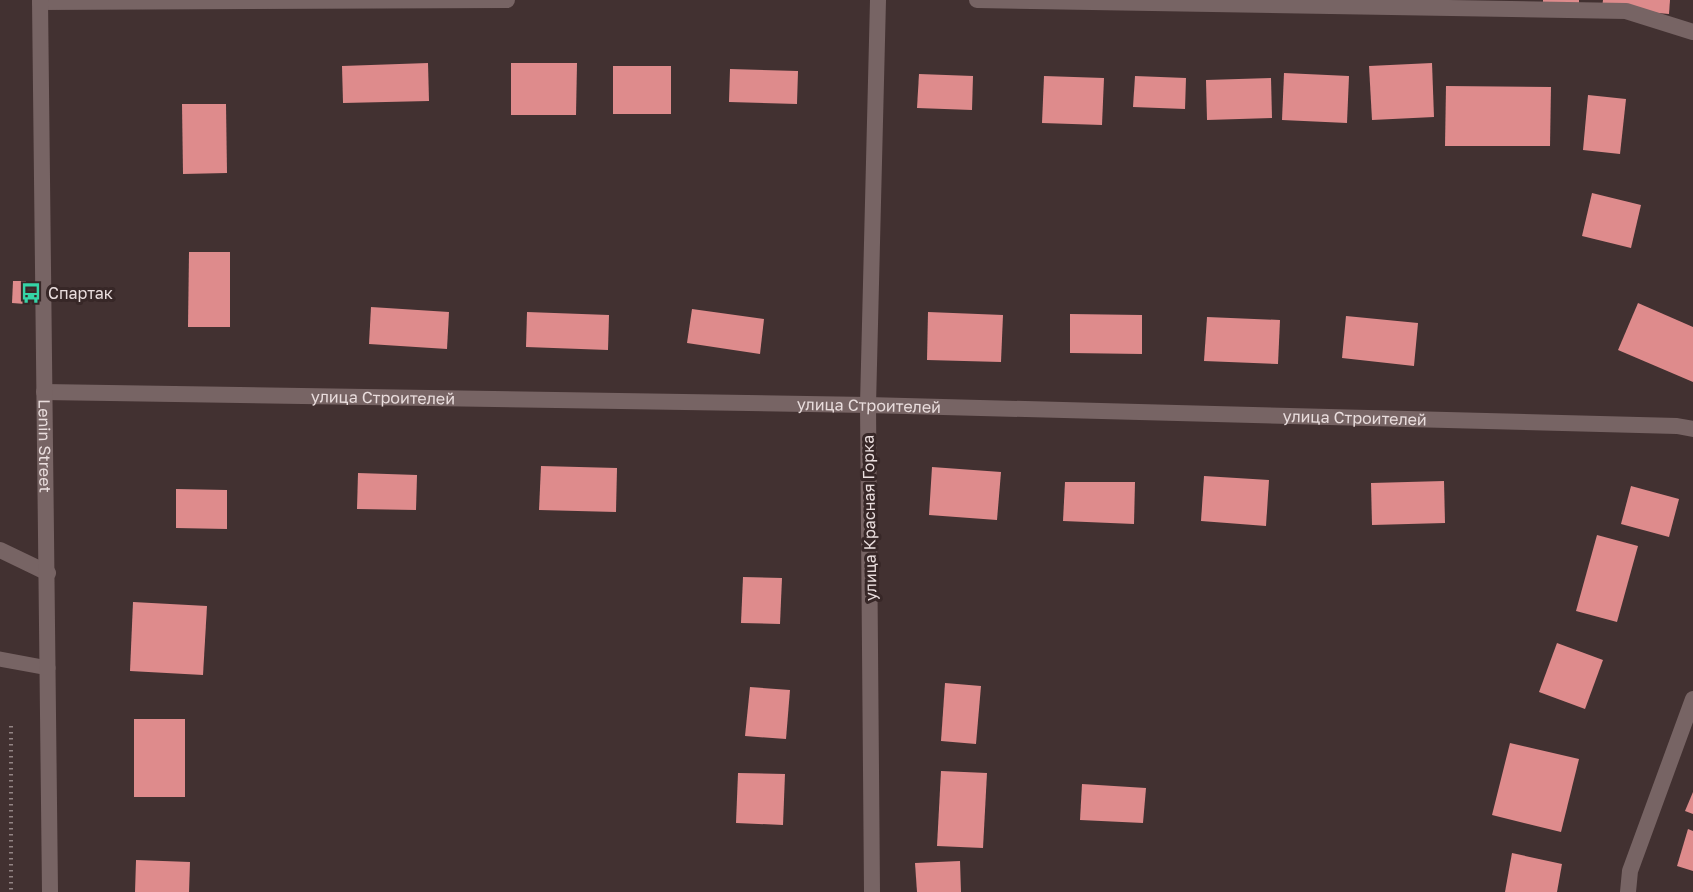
<svg xmlns="http://www.w3.org/2000/svg" width="1693" height="892" font-family="'Golos Text',sans-serif">
<style>
.building{fill:#de8b8c}
.lines{fill:none;stroke-linecap:round;stroke-linejoin:round}
.path{stroke:#928383;stroke-width:4;stroke-dasharray:1.5 4.5;stroke-linecap:butt}
.service{stroke:#776464;stroke-width:15}
.minor{stroke:#776464;stroke-width:16}
.tertiary{stroke:#776464;stroke-width:16}
.secondary{stroke:#776464;stroke-width:16}
.labels{text-anchor:middle;dominant-baseline:central;stroke-width:6;stroke-linejoin:round;paint-order:stroke}
.poi-label{font-size:16px;fill:#e9dddd;stroke:#372727;text-anchor:start}
.street-label{font-size:16px;fill:#e9dddd;stroke:#372727}
</style>
<rect width="100%" height="100%" fill="#423131"/>
<g class="building">
<path d="M1543,0H1579V4L1543,3Z"/>
<path d="M1603,0H1670L1669,14L1602,8Z"/>
<path d="M428,63L429,101L343,103L342,66Z"/>
<path d="M511,63H577L576,115H511Z"/>
<path d="M1432,63L1434,117L1372,120L1369,66Z"/>
<rect x="613" y="66" width="58" height="48"/>
<path d="M730,69L798,71L797,104L729,102Z"/>
<path d="M1284,73L1349,76L1347,123L1282,120Z"/>
<path d="M919,74L973,76L972,110L917,108Z"/>
<path d="M1044,76L1104,78L1102,125L1042,123Z"/>
<path d="M1135,76L1186,78L1185,109L1133,107Z"/>
<path d="M1271,78L1272,118L1207,120L1206,80Z"/>
<path d="M1446,86L1551,87L1550,146H1445Z"/>
<path d="M1588,95L1626,99L1620,154L1583,150Z"/>
<path d="M182,104H226L227,173L183,174Z"/>
<path d="M1592,193L1641,205L1631,248L1582,236Z"/>
<path d="M189,252H230V327H188Z"/>
<path d="M13,281H26L25,304L12,303Z"/>
<path d="M1638,303L1693,327V382L1618,350Z"/>
<path d="M371,307L449,312L447,349L369,344Z"/>
<path d="M692,309L764,319L760,354L687,343Z"/>
<path d="M527,312L609,315L608,350L526,347Z"/>
<path d="M928,312L1003,315L1001,362L927,360Z"/>
<path d="M1070,314L1142,315V354L1070,353Z"/>
<path d="M1346,316L1418,323L1414,366L1342,358Z"/>
<path d="M1207,317L1280,320L1278,364L1204,361Z"/>
<path d="M541,466L617,468L616,512L539,510Z"/>
<path d="M932,467L1001,472L997,520L929,515Z"/>
<path d="M358,473L417,475L416,510L357,509Z"/>
<path d="M1204,476L1269,480L1266,526L1201,521Z"/>
<path d="M1444,481L1445,523L1372,525L1371,483Z"/>
<path d="M1065,482H1135L1134,524L1063,521Z"/>
<path d="M1631,486L1679,499L1669,537L1621,524Z"/>
<path d="M176,489L227,490V529L176,528Z"/>
<path d="M1597,535L1638,546L1617,622L1576,611Z"/>
<path d="M743,577L782,578L780,624L741,623Z"/>
<path d="M133,602L207,606L203,675L130,671Z"/>
<path d="M1557,643L1603,660L1585,709L1539,692Z"/>
<path d="M945,683L981,686L976,744L941,741Z"/>
<path d="M750,687L790,690L786,739L745,736Z"/>
<rect x="134" y="719" width="51" height="78"/>
<path d="M1510,743L1579,759L1561,832L1492,815Z"/>
<path d="M941,771L987,773L983,848L937,846Z"/>
<path d="M738,773L785,774L783,825L736,823Z"/>
<path d="M1082,784L1146,788L1143,823L1080,820Z"/>
<path d="M1693,792V814L1685,811Z"/>
<path d="M1688,829L1693,831V871L1677,866Z"/>
<path d="M1512,853L1562,864L1557,892H1505Z"/>
<path d="M136,860L190,862L189,892H135Z"/>
<path d="M960,861L961,892H917L915,863Z"/>
</g>
<g class="lines">
<path class="path" d="M11,726V892"/>
<path class="service" d="M0,659L48,668"/>
<g class="minor">
<path d="M977,0L1626,11L1693,32"/>
<path d="M40,2L507,0"/>
<path id="s1" d="M44,392L868,405L1677,426L1693,429"/>
<path d="M872,892L868,405L878,0"/>
<path d="M1628,892L1630,871L1693,699"/>
</g>
<path class="tertiary" d="M0,550L48,573"/>
<path class="secondary" id="s2" d="M40,0L50,892"/>
</g>
<defs>
<g id="bus-bare" transform="scale(1.62)"><path d="M-5-6H5V4H4V6H2V4H-2V6H-4V4H-5ZM-3.5-4V0h7V-4ZM-3.5 1.2v1.5H-2V1.2ZM2 1.2v1.5H3.5V1.2Z" fill="#35d4a7" stroke="#372727" stroke-width="2.5" paint-order="stroke"/></g>
</defs>
<g fill-rule="evenodd">
<use href="#bus-bare" x="31" y="293"/>
</g>
<g class="labels">
<g class="poi-label">
<text x="48" y="293">Спартак</text>
</g>
<g class="street-label">
<text stroke="none"><textPath href="#s1" startOffset="339">улица Строителей</textPath></text>
<text stroke="none"><textPath href="#s1" startOffset="825">улица Строителей</textPath></text>
<text stroke="none"><textPath href="#s1" startOffset="1311">улица Строителей</textPath></text>
<text stroke="none"><textPath href="#s2" startOffset="446">Lenin Street</textPath></text>
<text transform="translate(869 518) rotate(-91)">улица Красная Горка</text>
</g>
</g>
</svg>
